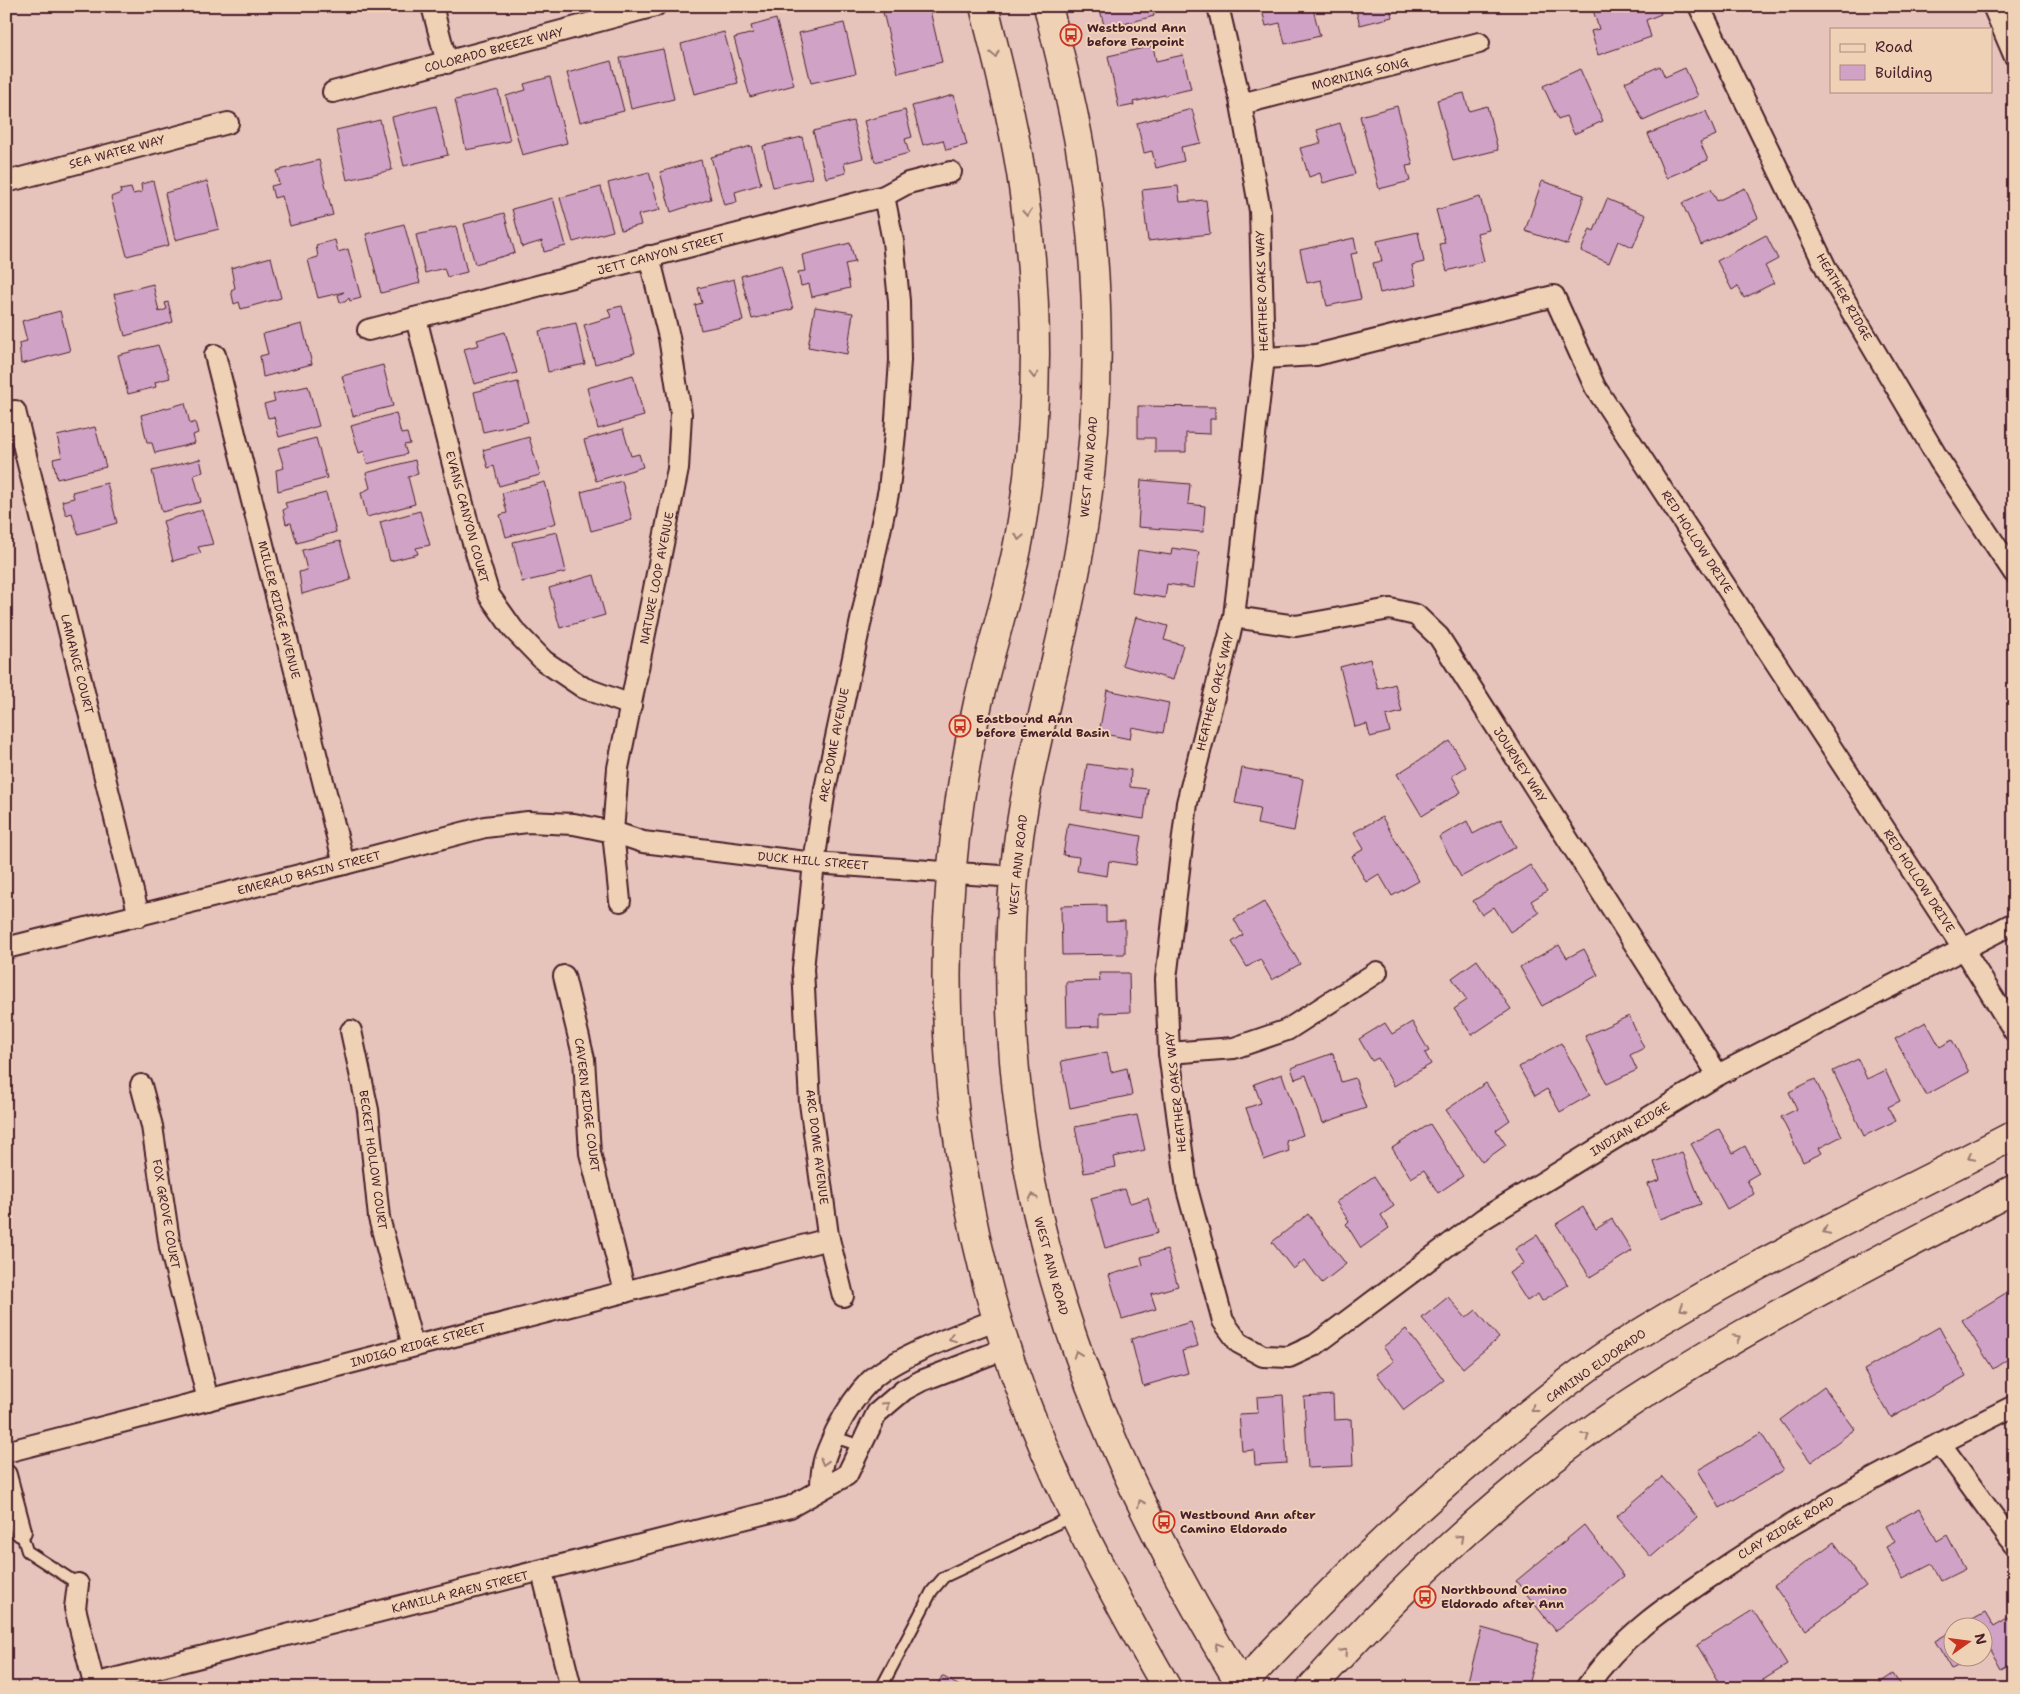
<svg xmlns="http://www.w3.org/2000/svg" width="2020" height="1694" font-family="'Shantell Sans',sans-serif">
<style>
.building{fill:#d0a3c6;stroke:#4a1f2b}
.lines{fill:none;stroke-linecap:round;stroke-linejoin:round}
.service-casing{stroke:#4a1f2b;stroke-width:14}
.minor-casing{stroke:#4a1f2b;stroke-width:24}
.secondary-casing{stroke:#4a1f2b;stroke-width:31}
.primary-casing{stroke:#4a1f2b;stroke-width:31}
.service{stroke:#efd2b6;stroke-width:10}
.minor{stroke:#efd2b6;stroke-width:20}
.secondary{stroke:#efd2b6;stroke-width:28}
.primary{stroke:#efd2b6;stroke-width:28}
.oneway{stroke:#9c7870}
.labels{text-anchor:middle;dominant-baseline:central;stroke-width:4;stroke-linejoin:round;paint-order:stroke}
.poi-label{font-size:12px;font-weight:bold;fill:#4a1f2b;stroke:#efd2b6;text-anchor:start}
.street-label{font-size:12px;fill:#4a1f2b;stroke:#efd2b6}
</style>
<rect width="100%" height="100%" fill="#e6c4bb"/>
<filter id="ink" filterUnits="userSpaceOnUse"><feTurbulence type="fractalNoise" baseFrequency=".02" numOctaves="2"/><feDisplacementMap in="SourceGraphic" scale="10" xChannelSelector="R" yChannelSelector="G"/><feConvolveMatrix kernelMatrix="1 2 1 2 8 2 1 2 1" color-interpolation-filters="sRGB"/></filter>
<g filter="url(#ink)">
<g class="building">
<path d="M910,6H929L942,62L898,73L883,12Z"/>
<path d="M1099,6H1152L1154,16L1105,29Z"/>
<path d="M1261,6H1306L1307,11L1313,9L1320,36L1285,44L1280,23L1266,26Z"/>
<path d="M1336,6H1390L1392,17L1360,25L1355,7L1338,12Z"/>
<path d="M1409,6H1430L1410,11Z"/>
<path d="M1604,6H1659L1661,14L1646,20L1651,37L1598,55L1591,31L1599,29L1593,10Z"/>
<path d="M776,19L794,85L750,97L734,38L753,33L751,26Z"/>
<path d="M844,23L856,73L811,83L799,33Z"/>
<path d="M724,32L738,83L694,94L681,44Z"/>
<path d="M1153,46L1156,61L1183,55L1191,89L1133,102L1134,105L1119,108L1108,56Z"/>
<path d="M663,49L674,99L631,109L620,58Z"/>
<path d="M611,61L624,111L580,122L567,73Z"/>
<path d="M1660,66L1665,77L1685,68L1698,96L1643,121L1625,82Z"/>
<path d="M1580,69L1603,121L1574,134L1566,116L1558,119L1543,86Z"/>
<path d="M550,77L567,143L522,155L506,96L526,90L524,84Z"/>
<path d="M498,90L510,141L466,150L455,100Z"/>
<path d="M1464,93L1469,111L1487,106L1498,150L1453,161L1437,100Z"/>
<path d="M954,95L967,145L946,150L943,140L923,145L912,106Z"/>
<path d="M436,106L448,155L404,166L392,117Z"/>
<path d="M1397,106L1413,165L1406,166L1410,181L1379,189L1360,116Z"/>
<path d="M1192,109L1201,143L1181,147L1184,161L1156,168L1152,151L1144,153L1137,123Z"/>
<path d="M905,110L912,137L905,139L909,153L875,162L864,121Z"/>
<path d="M1706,111L1716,135L1700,142L1708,160L1666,178L1648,134Z"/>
<path d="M380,120L392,170L347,180L336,130Z"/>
<path d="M853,121L863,158L844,163L846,173L826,178L813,131Z"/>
<path d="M1340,123L1355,174L1323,183L1320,173L1309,177L1300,148L1321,143L1317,130Z"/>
<path d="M802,137L812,178L773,187L763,146Z"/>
<path d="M751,146L761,184L735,192L737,202L724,205L711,157Z"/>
<path d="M319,160L333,215L290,226L282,196L274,198L271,186L279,184L276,171Z"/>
<path d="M701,160L711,199L671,212L660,172Z"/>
<path d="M649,172L660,210L638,215L641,225L621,230L608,183Z"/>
<path d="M153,181L169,245L127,256L111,197L121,193L120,190L131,188L133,194L142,192L141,184Z"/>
<path d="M207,181L219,229L175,240L165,193Z"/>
<path d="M1542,181L1584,195L1568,245L1525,231Z"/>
<path d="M1178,186L1180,202L1206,200L1210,234L1148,241L1142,190Z"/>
<path d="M601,187L613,231L573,242L560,198Z"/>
<path d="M1745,188L1758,218L1701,245L1682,203L1711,189L1717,201Z"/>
<path d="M1480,197L1489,230L1477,233L1484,261L1447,271L1439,244L1445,243L1436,210Z"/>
<path d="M553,198L566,246L544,252L542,241L522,247L512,209Z"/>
<path d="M1607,199L1646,215L1633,247L1618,241L1609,263L1581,251L1590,229L1594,231Z"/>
<path d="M504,213L515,253L475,264L464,224Z"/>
<path d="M404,224L420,283L381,293L366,234Z"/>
<path d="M456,226L467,272L447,277L444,268L425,273L416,235Z"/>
<path d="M1418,232L1424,262L1412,265L1416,285L1380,293L1373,263L1382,261L1377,241Z"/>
<path d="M1766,235L1778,259L1765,266L1774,283L1744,298L1738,286L1732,290L1717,261Z"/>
<path d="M1354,238L1357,253L1351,254L1361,299L1327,306L1321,280L1307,283L1300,250Z"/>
<path d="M335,240L338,252L348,249L361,298L350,301L349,298L345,302H340L338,295L344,292L318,298L308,260L318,257L316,245Z"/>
<path d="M850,243L855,262L845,264L850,288L812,297L809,284L801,286L798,272L805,271L802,255Z"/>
<path d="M271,257L281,298L241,309L239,302L234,304L231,290L235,288L231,268Z"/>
<path d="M781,265L793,309L752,319L741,276Z"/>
<path d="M734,279L743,321L701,330L695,305L702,303L698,288Z"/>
<path d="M153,284L159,312L167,309L165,303L168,302L173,322L125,336L114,294Z"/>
<path d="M622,306L635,353L595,364L584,325L611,317L608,309Z"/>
<path d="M815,307L853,313L847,354L808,347Z"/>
<path d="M60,311L70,351L21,364L19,343L27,341L22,321Z"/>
<path d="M576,323L585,364L548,372L539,331Z"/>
<path d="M302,324L312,364L263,377L260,356L268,354L263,334Z"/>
<path d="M505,332L517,373L474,384L464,349L479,345L477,340Z"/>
<path d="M158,345L170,378L155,382L156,387L128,394L118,355Z"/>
<path d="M383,365L393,406L353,416L342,376Z"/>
<path d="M633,375L644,416L598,429L587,388Z"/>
<path d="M518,382L528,422L483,432L474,392Z"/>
<path d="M308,386L319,426L279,437L274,417L268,418L264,404L275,401L273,394Z"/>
<path d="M185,403L190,424L195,422L198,433L193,435L195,443L155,453L152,443H147L141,415Z"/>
<path d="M1138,406L1215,407V419H1210V434L1186,433V452H1155V438H1138Z"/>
<path d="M396,413L401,434L407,433L410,444L404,445L407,454L367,464L364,451L359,453L351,426Z"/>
<path d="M95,427L106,467L57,479L53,459L62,457L57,436Z"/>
<path d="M623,429L631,456L639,454L643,467L596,481L584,440Z"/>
<path d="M529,437L540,475L499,486L494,466L488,468L483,450Z"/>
<path d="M316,438L327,478L278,491L276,470L284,468L278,448Z"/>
<path d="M200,459L203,472L194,475L201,502L162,512L152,471Z"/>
<path d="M415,460L418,474L408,477L415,504L367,517L361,493L370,488L366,473Z"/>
<path d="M1141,480L1190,484L1188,504L1205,506L1203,532L1138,527Z"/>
<path d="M622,481L632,520L591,531L581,492Z"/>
<path d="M545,482L556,523L506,537L500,515L507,513L502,493Z"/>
<path d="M107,483L117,523L78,534L72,513L66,515L62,501L74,498L72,492Z"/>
<path d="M326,493L336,532L297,543L291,523L286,524L283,510L287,508L285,503Z"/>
<path d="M202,510L213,544L198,547L201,553L173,561L163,521Z"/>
<path d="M420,511L430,545L416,548L418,554L390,561L380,522Z"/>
<path d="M557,532L566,572L522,582L513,542Z"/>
<path d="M340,541L351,580L302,594L299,572L307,570L302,550Z"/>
<path d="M1172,548L1199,552L1194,588L1167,584L1165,598L1132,593L1138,550L1171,555Z"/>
<path d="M594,575L605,615L560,628L549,588Z"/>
<path d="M1136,617L1168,626L1164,640L1183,645L1173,680L1122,665Z"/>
<path d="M1370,659L1378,689L1395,684L1402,712L1386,716L1390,732L1370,737L1367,724L1355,727L1340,667Z"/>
<path d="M1107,690L1169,703L1163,733L1132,727L1130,739L1099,733Z"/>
<path d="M1450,741L1466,767L1452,776L1461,792L1422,816L1397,774Z"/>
<path d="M1087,764L1131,770L1130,787L1148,789L1144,819L1081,810Z"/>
<path d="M1242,768L1303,779L1294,831L1257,824L1260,808L1235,803Z"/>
<path d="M1382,817L1419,881L1392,896L1379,874L1366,882L1352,856L1364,849L1354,832Z"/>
<path d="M1501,819L1516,847L1461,877L1439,837L1467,821L1473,834Z"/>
<path d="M1068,823L1141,836L1136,865L1109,861L1107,876L1077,871L1079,857L1063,855Z"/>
<path d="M1530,865L1547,891L1531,901L1539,913L1510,932L1494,907L1482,915L1473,901Z"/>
<path d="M1264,902L1300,964L1272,980L1260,959L1247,967L1232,942L1243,935L1234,919Z"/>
<path d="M1106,905V922L1125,921V954L1062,955L1061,906Z"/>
<path d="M1559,945L1567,958L1584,949L1598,975L1542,1006L1520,967Z"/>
<path d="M1477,960L1511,1009L1472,1035L1454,1009L1467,1000L1452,978Z"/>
<path d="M1099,973H1129L1130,1012L1100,1013V1026L1067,1027L1066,982L1100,981Z"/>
<path d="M1629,1016L1644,1048L1630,1055L1637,1070L1607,1084L1585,1036Z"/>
<path d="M1412,1022L1429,1051L1425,1053L1431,1064L1394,1086L1378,1058L1372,1061L1359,1039L1385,1023L1392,1034Z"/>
<path d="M1926,1022L1940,1047L1952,1040L1969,1072L1926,1095L1895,1039Z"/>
<path d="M1561,1043L1590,1095L1560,1112L1547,1089L1535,1096L1519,1067Z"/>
<path d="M1107,1052L1111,1072L1127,1068L1132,1095L1070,1108L1061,1061Z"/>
<path d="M1333,1053L1341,1082L1355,1078L1366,1108L1323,1123L1306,1075L1295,1079L1291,1068Z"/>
<path d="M1858,1059L1867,1079L1885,1070L1900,1101L1888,1107L1895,1121L1864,1136L1833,1071Z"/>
<path d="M1282,1074L1303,1135L1286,1141L1289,1151L1264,1160L1246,1108L1261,1103L1254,1084Z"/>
<path d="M1815,1079L1842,1136L1819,1148L1822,1153L1803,1162L1781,1117L1797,1109L1789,1092Z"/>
<path d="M1486,1083L1510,1120L1496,1130L1506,1145L1482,1162L1446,1110Z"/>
<path d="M1137,1115L1145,1150L1114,1157L1116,1167L1084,1173L1075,1127Z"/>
<path d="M1430,1124L1463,1176L1438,1193L1424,1170L1411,1178L1392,1148Z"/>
<path d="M1719,1129L1733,1153L1745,1146L1759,1173L1747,1180L1754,1194L1727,1209L1691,1144Z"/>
<path d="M1682,1152L1701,1204L1660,1219L1648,1184L1660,1180L1654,1162Z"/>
<path d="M1374,1176L1394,1206L1381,1215L1389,1228L1361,1248L1346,1224L1349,1221L1336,1202Z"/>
<path d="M1125,1189L1130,1203L1148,1198L1158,1233L1105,1248L1091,1198Z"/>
<path d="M1583,1207L1596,1229L1612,1219L1632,1251L1590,1277L1556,1224Z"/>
<path d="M1308,1214L1346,1264L1322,1283L1305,1260L1293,1269L1272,1242Z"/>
<path d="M1537,1235L1568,1285L1542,1301L1538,1294L1527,1301L1509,1273L1524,1263L1515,1249Z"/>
<path d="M1167,1250L1178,1286L1151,1294L1156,1309L1122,1319L1109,1275L1143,1265L1141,1257Z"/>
<path d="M2014,1288V1355L1993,1369L1962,1320Z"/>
<path d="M1448,1297L1466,1318L1476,1310L1499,1338L1463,1368L1422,1318Z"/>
<path d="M1191,1322L1198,1346L1182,1351L1188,1373L1143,1386L1131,1339Z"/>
<path d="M1939,1327L1966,1376L1891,1418L1864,1370Z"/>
<path d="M1406,1329L1444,1380L1404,1410L1377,1374L1394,1361L1383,1347Z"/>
<path d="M1824,1387L1855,1429L1811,1462L1780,1420Z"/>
<path d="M1283,1395L1287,1463L1255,1465L1254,1450L1242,1451L1239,1414L1258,1413L1257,1397Z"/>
<path d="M1333,1395L1334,1420L1351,1419L1353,1466L1308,1468L1304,1397Z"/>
<path d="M1761,1433L1784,1470L1720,1508L1698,1470Z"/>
<path d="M1662,1477L1697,1517L1651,1557L1616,1517Z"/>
<path d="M1920,1508L1937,1541L1947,1535L1965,1569L1941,1581L1932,1564L1903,1579L1886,1547L1895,1542L1886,1526Z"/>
<path d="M1584,1525L1624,1576L1556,1631L1516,1581Z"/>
<path d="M1834,1542L1866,1586L1806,1630L1774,1586Z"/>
<path d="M1753,1610L1787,1665L1750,1688H1723L1697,1645Z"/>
<path d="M1985,1612L1994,1627L2009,1618L2014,1627V1662L2001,1669L1990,1649L1982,1653V1626H1960Z"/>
<path d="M1482,1628L1539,1644L1527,1688H1466Z"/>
<path d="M1952,1631V1656H1976L1952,1670L1935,1641Z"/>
<path d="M1893,1674L1902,1688H1872Z"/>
<path d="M942,1676L963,1688H936Z"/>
</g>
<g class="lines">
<g class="service-casing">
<g id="service">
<path d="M834,1437L861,1446"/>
<path d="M21,1531L27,1551L78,1584"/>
<path d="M881,1688L932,1591L944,1577L1075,1515"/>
</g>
</g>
<g class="minor-casing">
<g id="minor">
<path d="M432,6L447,63"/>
<path d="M1218,6L1241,104L1260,211L1264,358L1234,617L1187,803L1166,979L1169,1053L1187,1189L1223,1321L1239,1343L1263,1356L1289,1357L1315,1345L1483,1219L1718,1075L2014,923"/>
<path d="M1699,6L1827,270L1939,460L2014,573"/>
<path d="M1993,6L2014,55"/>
<path d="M333,92L655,6"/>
<path d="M1241,104L1479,43"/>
<path d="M6,182L228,123"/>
<path d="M416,318L471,536L489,595L513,629L544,661L584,688L631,705"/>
<path d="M368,330L884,196L908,183L951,172"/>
<path d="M215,355L344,864"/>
<path d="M1264,358L1316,355L1554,296L1595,387L1962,947L2014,1031"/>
<path d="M15,411L139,916"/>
<path d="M1234,617L1296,626L1390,609L1416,615L1439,637L1718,1075"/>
<path d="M620,901L613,832L618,768L678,469L681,414L669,337L649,256"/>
<path d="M6,948L344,864L485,827L528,822L574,824L613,832L643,842L814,863L1015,877"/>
<path d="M564,976L584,1059L590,1153L625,1292"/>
<path d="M351,1031L368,1110L379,1218L413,1346"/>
<path d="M1169,1053L1234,1048L1287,1030L1377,972"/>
<path d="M141,1085L152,1126L170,1247L208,1400"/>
<path d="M843,1296L828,1235L810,1103L803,969L814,863L825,789L889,489L895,434L900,360L899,301L893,241L884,196"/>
<path d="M1940,1443L2014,1545"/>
<path d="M6,1452L829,1239"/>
<path d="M6,1475L21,1531"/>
<path d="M821,1489C821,1463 825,1455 836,1431C845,1413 856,1395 870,1381C895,1356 964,1333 997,1319"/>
<path d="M542,1572L571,1688"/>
<path d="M78,1584L75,1608L95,1688"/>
<path d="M94,1684L790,1507L847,1475L877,1413L904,1390L921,1381L1007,1348"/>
<path d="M1586,1688C1620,1637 1665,1607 1716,1573C1810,1509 1912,1457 2014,1406"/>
</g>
</g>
<g class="secondary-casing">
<g id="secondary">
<path d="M1239,1688C1318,1602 1400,1521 1489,1447C1529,1413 1570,1378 1615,1349C1742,1267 1880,1205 2014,1135"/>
<path d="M1311,1688C1415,1572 1533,1462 1666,1380C1778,1310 1897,1251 2014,1189"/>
</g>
</g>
<g class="primary-casing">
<g id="primary">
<path d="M984,6C999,68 1016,131 1024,194C1039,305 1039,422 1020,533C1010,591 991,646 978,703C962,773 952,846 948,919C941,1051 959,1188 996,1316C1035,1447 1099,1570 1167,1688"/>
<path d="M1048,6C1060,57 1074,108 1082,160C1102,290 1102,423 1079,552C1060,661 1024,767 1014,878C989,1179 1088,1436 1243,1688"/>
</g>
</g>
<use href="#service" class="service"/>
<use href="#minor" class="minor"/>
<use href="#secondary" class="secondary"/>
<use href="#primary" class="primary"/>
</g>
<defs><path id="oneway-chevron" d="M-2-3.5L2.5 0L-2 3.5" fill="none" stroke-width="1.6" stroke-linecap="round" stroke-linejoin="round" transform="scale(1.25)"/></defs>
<g class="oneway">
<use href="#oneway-chevron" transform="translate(995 54) rotate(77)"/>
<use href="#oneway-chevron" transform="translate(1027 213) rotate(84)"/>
<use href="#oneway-chevron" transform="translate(1034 375) rotate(90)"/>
<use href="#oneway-chevron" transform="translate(1019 537) rotate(100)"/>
<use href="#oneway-chevron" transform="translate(1971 1157) rotate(152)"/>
<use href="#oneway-chevron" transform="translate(1033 1197) rotate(-101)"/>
<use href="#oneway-chevron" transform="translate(1826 1231) rotate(154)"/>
<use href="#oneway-chevron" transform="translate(1683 1308) rotate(148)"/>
<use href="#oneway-chevron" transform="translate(952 1338) rotate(158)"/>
<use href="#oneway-chevron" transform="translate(1737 1338) rotate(-29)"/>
<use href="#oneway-chevron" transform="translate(1077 1354) rotate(-109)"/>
<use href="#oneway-chevron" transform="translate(886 1405) rotate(-42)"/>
<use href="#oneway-chevron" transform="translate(1534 1409) rotate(143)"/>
<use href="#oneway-chevron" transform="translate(1586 1436) rotate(-37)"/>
<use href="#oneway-chevron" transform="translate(824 1462) rotate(107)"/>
<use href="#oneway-chevron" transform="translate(1141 1503) rotate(-116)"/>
<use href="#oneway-chevron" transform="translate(1460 1538) rotate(-43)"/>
<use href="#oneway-chevron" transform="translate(1218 1646) rotate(-121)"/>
<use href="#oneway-chevron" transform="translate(1344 1652) rotate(-47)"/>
</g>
</g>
<defs>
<g id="bus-ring" transform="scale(1.125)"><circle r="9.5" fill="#efd2b6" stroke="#c8321e" stroke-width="1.5"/><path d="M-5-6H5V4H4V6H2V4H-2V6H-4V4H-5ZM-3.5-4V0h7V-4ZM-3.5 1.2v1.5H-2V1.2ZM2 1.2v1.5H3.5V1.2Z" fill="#c8321e"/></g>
</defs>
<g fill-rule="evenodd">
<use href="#bus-ring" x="1071" y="35"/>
<use href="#bus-ring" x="960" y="726"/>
<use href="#bus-ring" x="1164" y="1522"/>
<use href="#bus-ring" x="1425" y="1597"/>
</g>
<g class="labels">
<g class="poi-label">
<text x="1087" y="28">Westbound Ann<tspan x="1087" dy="14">before Farpoint</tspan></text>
<text x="976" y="719">Eastbound Ann<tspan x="976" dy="14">before Emerald Basin</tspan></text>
<text x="1180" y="1515">Westbound Ann after<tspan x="1180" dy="14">Camino Eldorado</tspan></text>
<text x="1441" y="1590">Northbound Camino<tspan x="1441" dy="14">Eldorado after Ann</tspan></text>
</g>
<g class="street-label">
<text transform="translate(494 50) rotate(-15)">COLORADO BREEZE WAY</text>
<text transform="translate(1360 74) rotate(-14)">MORNING SONG</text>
<text transform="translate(117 152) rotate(-15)">SEA WATER WAY</text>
<text transform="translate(661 254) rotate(-15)">JETT CANYON STREET</text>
<text transform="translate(1262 291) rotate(-92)">HEATHER OAKS WAY</text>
<text transform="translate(1844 297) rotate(60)">HEATHER RIDGE</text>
<text transform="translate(1089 467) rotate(-85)">WEST ANN ROAD</text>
<text transform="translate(467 517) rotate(75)">EVANS CANYON COURT</text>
<text transform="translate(1697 542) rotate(57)">RED HOLLOW DRIVE</text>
<text transform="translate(657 578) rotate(-79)">NATURE LOOP AVENUE</text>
<text transform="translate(279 610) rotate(76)">MILLER RIDGE AVENUE</text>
<text transform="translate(77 664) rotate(76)">LAMANCE COURT</text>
<text transform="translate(1215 692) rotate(-76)">HEATHER OAKS WAY</text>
<text transform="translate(834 745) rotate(-79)">ARC DOME AVENUE</text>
<text transform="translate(1520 765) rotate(57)">JOURNEY WAY</text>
<text transform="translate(813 861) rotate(5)">DUCK HILL STREET</text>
<text transform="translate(1018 865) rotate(-84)">WEST ANN ROAD</text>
<text transform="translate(309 873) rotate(-14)">EMERALD BASIN STREET</text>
<text transform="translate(1919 881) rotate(57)">RED HOLLOW DRIVE</text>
<text transform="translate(1176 1092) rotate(-96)">HEATHER OAKS WAY</text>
<text transform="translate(587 1105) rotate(83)">CAVERN RIDGE COURT</text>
<text transform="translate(1630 1129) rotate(-32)">INDIAN RIDGE</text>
<text transform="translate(817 1147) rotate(83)">ARC DOME AVENUE</text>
<text transform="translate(373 1160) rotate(82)">BECKET HOLLOW COURT</text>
<text transform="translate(166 1214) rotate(80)">FOX GROVE COURT</text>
<text transform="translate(1051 1266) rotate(75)">WEST ANN ROAD</text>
<text transform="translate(418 1345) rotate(-15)">INDIGO RIDGE STREET</text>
<text transform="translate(1596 1366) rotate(-35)">CAMINO ELDORADO</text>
<text transform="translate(1786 1528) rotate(-31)">CLAY RIDGE ROAD</text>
<text transform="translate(460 1592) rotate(-14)">KAMILLA RAEN STREET</text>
</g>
</g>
<rect width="2020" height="1694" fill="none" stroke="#efd2b6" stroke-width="25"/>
<rect x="12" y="12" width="1995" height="1669" fill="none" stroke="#4a1f2b" stroke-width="2" filter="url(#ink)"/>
<rect x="1830" y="28" width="162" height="65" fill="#efd2b6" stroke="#ad8a7e"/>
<rect x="1840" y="44" width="25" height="8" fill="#efd2b6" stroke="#ad8a7e"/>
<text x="1875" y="52" font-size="15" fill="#4a1f2b">Road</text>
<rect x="1840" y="65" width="25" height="15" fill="#d0a3c6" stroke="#ad8a7e"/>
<text x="1875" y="78" font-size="15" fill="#4a1f2b">Building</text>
<g transform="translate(1968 1642) rotate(76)"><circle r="24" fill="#efd2b6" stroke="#ad8a7e"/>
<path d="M0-4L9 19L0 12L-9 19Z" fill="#c8321e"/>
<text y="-8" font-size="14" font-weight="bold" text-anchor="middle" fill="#4a1f2b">N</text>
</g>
</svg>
